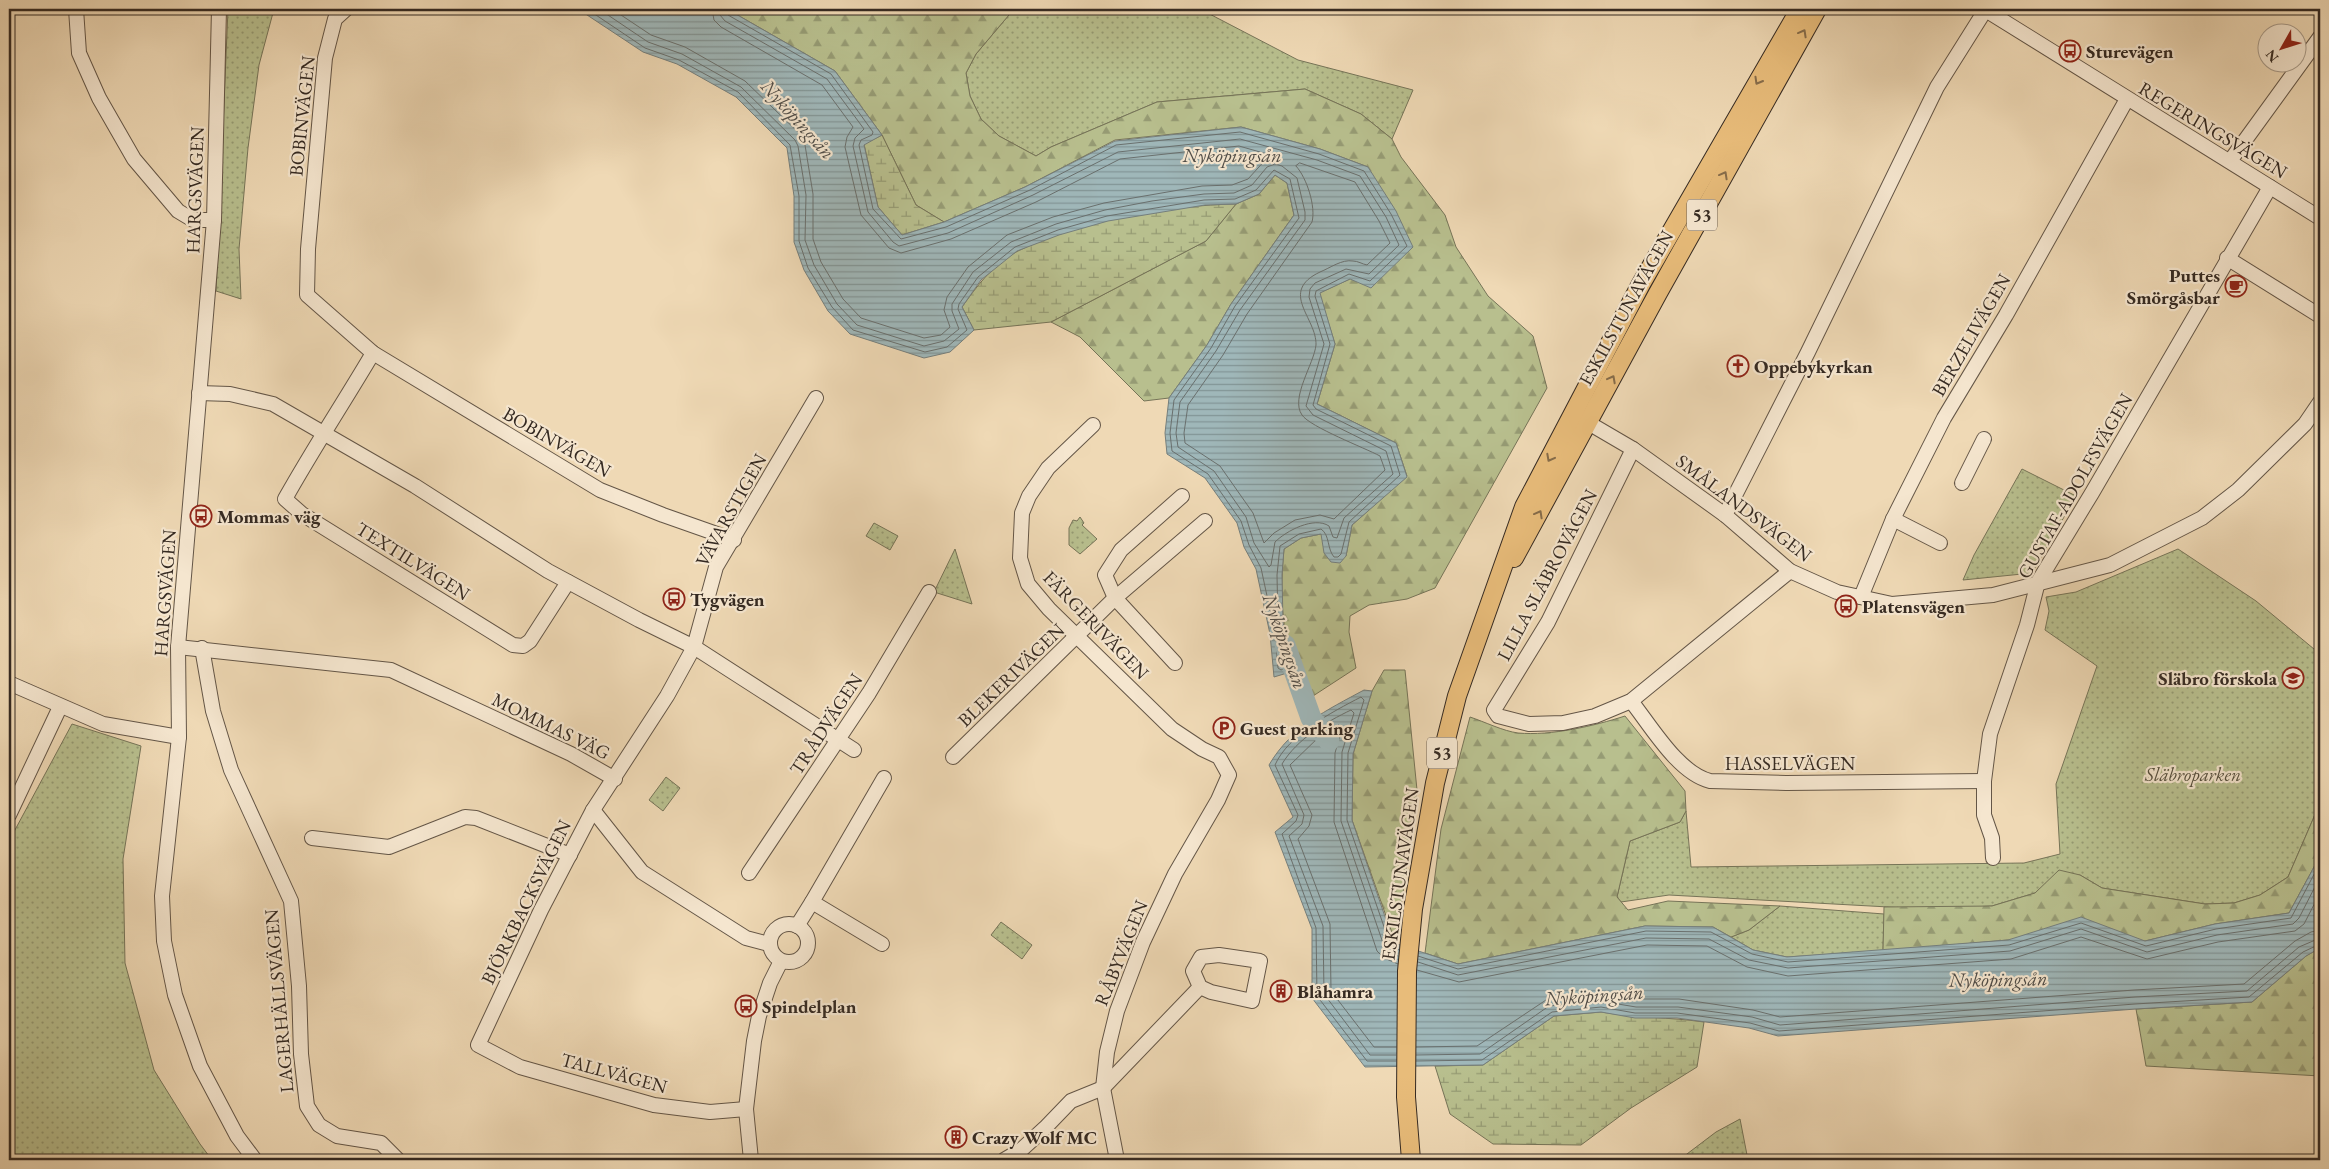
<svg xmlns="http://www.w3.org/2000/svg" width="2329" height="1169" font-family="'EB Garamond',serif">
<style>
.grass{fill:url(#grass-dots);stroke:#767458}
.forest{fill:url(#forest-firs);stroke:#767458}
.wetland{fill:url(#wetland-marsh);stroke:#767458}
.water{fill:url(#water-rules);stroke:#757f7d}
.lines{fill:none;stroke-linecap:round;stroke-linejoin:round}
.shore{stroke:#6a706e;stroke-width:1}
.river{stroke:#9fb7b9;stroke-width:21}
.minor-casing{stroke:#645647;stroke-width:16}
.major-casing{stroke:#352a22;stroke-width:20}
.minor{stroke:#f5e6cf;stroke-width:14}
.major{stroke:#e8bc7a;stroke-width:18}
.oneway{stroke:#866c4a}
.labels{text-anchor:middle;dominant-baseline:central;stroke-width:4.5;stroke-linejoin:round;paint-order:stroke}
.shield{fill:#f5e6cf;stroke:#6f6256;stroke-width:1}
.shield-label{font-size:18px;font-weight:bold;fill:#352a22}
.poi-label{font-size:19px;font-weight:bold;fill:#352a22;stroke:#f5e6cf;text-anchor:start}
.street-label{font-size:19px;fill:#352a22;stroke:#f5e6cf}
.park-label{font-size:19px;font-style:italic;fill:#564f3d;stroke:#f5e6cf}
.water-label{font-size:20px;font-style:italic;fill:#504d48;stroke:#f5e6cf}
</style>
<defs>
<pattern id="grass-dots" width="8" height="8" patternUnits="userSpaceOnUse" patternTransform="scale(1.25)"><rect width="8" height="8" fill="#b8bf8e"/><path d="M2 2h.1M6 6h.1" fill="none" stroke="#969b74" stroke-width="1.8" stroke-linecap="round"/></pattern>
<pattern id="forest-firs" width="22" height="20" patternUnits="userSpaceOnUse" patternTransform="scale(1.25)"><rect width="22" height="20" fill="#b8bf8e"/><path d="M5 1l3.5 6h-7zM16 11l3.5 6h-7z" fill="#969b74"/></pattern>
<pattern id="wetland-marsh" width="20" height="14" patternUnits="userSpaceOnUse" patternTransform="scale(1.25)"><rect width="20" height="14" fill="#b8bf8e"/><path d="M1 5h8M5 5V1M11 12h8M15 12V8" fill="none" stroke="#969b74"/></pattern>
<pattern id="water-rules" width="6" height="5" patternUnits="userSpaceOnUse" patternTransform="scale(1.25)"><rect width="6" height="5" fill="#9fb7b9"/><path d="M0 2.5h6" fill="none" stroke="#829596"/></pattern>
</defs>
<rect width="100%" height="100%" fill="#efd9b5"/>
<filter id="stains"><feTurbulence type="fractalNoise" baseFrequency=".004" numOctaves="4"/><feColorMatrix values="0 0 0 0 .2 0 0 0 0 .09 0 0 0 0 .02 0 0 0 .5 -.17"/></filter>
<radialGradient id="worn" r=".72"><stop offset=".6" stop-color="#630" stop-opacity="0"/><stop offset="1" stop-color="#630" stop-opacity=".3"/></radialGradient>
<g class="grass">
<path d="M228,9H274L259,65L248,148L239,249L241,299L216,291Z"/>
<path d="M1014,9H1200L1298,60L1413,90L1392,139L1361,114L1305,89L1157,102L1051,147L1036,156L999,136L981,119L970,96L966,73L976,54Z"/>
<path d="M2022,469L2076,496L2032,573L1963,580L1974,555Z"/>
<path d="M1080,517L1084,523L1082,525L1097,539L1080,554L1069,545V528L1073,520L1077,521Z"/>
<path d="M874,523L898,536L890,550L866,536Z"/>
<path d="M955,549L972,604L934,592Z"/>
<path d="M2178,549L2256,601L2320,654V803L2288,877L2260,895L2234,903L2205,904L2102,888L2080,875L2053,878L2035,893L1992,906L1972,907L1907,908L1669,895L1621,902L1617,897L1630,841L1680,822L1686,811L1691,867L2024,863L2060,854L2056,784L2097,666L2045,630L2049,611L2046,597L2076,592Z"/>
<path d="M72,724L141,746L123,859L125,963L154,1070L200,1144L212,1160H9V841Z"/>
<path d="M666,777L680,788L663,811L649,800Z"/>
<path d="M1780,906L1884,914L1883,951L1787,957L1753,950L1731,937L1749,930Z"/>
<path d="M1001,922L1032,945L1022,959L991,935Z"/>
<path d="M1740,1119L1748,1160H1679L1716,1132Z"/>
</g>
<g class="forest">
<path d="M727,9H1014L976,54L966,73L970,96L981,119L999,136L1036,156L1051,147L1157,102L1305,89L1361,114L1392,139L1401,157L1445,215L1456,247L1488,296L1533,336L1547,388L1435,588L1407,599L1369,605L1350,616L1349,632L1356,668L1313,696C1308,688 1301,679 1297,670C1280,632 1280,589 1284,549L1301,538L1321,534L1346,556L1352,525L1407,476L1396,443L1317,404L1335,344L1319,293L1350,279L1368,167L1320,149L1241,127L1115,140L1025,187L944,222L916,205L882,135L835,71Z"/>
<path d="M1275,175L1287,183L1294,215L1231,304L1207,345L1169,398L1144,401L1080,337L1051,322L1206,241L1236,204L1259,194Z"/>
<path d="M1384,670H1405L1417,790L1396,944L1352,820L1353,754L1372,691Z"/>
<path d="M1625,716L1685,791L1686,811L1680,822L1630,841L1617,897L1628,910L1668,901L1780,906L1749,930L1731,937L1713,927L1645,926L1458,964L1425,953L1441,829L1470,717C1485,722 1503,731 1518,733C1551,736 1594,726 1625,716Z"/>
<path d="M2320,803V856L2289,913L2215,924L2145,941L2008,940L1883,951L1884,907L1992,906L2035,893L2059,870L2080,875L2102,888L2205,904L2234,903L2260,895L2288,877Z"/>
<path d="M2320,948V1076L2146,1066L2136,1009L2252,1002L2306,956Z"/>
</g>
<g class="wetland">
<path d="M882,135L916,205L944,222L902,235L878,207L864,144Z"/>
<path d="M1236,204L1206,241L1051,322L974,330L962,307C977,286 994,263 1018,251C1077,221 1171,205 1236,204Z"/>
<path d="M1601,1012C1636,1018 1669,1017 1704,1022L1697,1067L1631,1108L1581,1145L1493,1144L1450,1114L1435,1066L1483,1065L1554,1016Z"/>
</g>
<g class="water">
<path d="M578,9H727L835,71L882,135L864,145L878,207L902,235L944,222L1025,187L1115,141L1241,127L1320,149L1368,167L1396,211L1413,247L1371,288L1350,279L1320,293L1335,344L1317,404L1396,443L1407,477L1352,525L1346,556L1340,563L1331,562L1324,553L1321,534L1301,538L1284,549L1282,575L1283,623L1297,670L1274,677L1270,634L1256,569L1244,547L1237,523L1205,478L1167,454L1165,433L1169,398L1207,345L1231,304L1294,215L1287,183L1275,175L1259,194L1236,204L1205,205L1108,221L1059,235L1017,251L981,280L962,307L974,330L950,352L924,358L850,334L828,311L804,270L794,242V196L787,148L736,97L677,64L643,52Z"/>
<path d="M1364,690L1372,691L1353,754L1352,820L1394,943L1458,964L1645,926L1713,927L1753,950L1787,957L2008,940L2081,917L2145,941L2215,924L2289,913L2320,856V948L2306,956L2252,1002L2136,1009L1778,1036L1749,1028L1677,1018H1635L1601,1012L1554,1016L1483,1065L1365,1067L1312,998V929L1275,832L1293,817L1269,765C1291,727 1327,710 1364,690Z"/>
</g>
<g class="lines">
<g class="shore">
<path d="M587,9L645,48L679,60L738,92L790,145L799,196V241L808,268L832,307L853,330L925,352L947,347L967,330L958,309L959,304L978,277L1015,247L1058,230L1107,216L1204,200L1235,199L1256,190L1274,170L1290,179L1299,218L1235,306L1211,348L1174,400L1170,433L1172,451L1208,474L1241,521L1249,545L1261,568L1275,633L1278,668L1281,670L1289,667L1278,623L1277,575L1280,546L1299,534L1321,529C1330,535 1327,549 1334,557H1338L1341,554L1349,522L1400,475L1391,446L1316,409L1313,405L1330,344L1315,296L1316,291L1349,274L1370,281L1407,246L1391,214L1364,171L1319,154L1240,132L1116,145L1030,190L946,227L901,239L873,209L859,145L861,140L872,135L873,132L831,74L728,15L726,9"/>
<path d="M599,9L648,42L682,54L741,87L795,140L798,146L806,195L805,240L814,265L837,304L857,325L924,346L944,341L959,329L952,311V304L973,272L1011,242L1056,224L1105,210L1152,201L1204,194L1234,193L1252,185L1267,167L1275,164L1282,166L1297,178L1305,212V220L1240,310L1216,351L1180,402L1176,433L1178,447L1214,471L1246,517L1254,543L1269,567L1271,565L1275,542C1286,531 1314,516 1329,526L1333,537L1337,538L1344,518L1393,474L1386,451L1313,415L1306,406L1324,344L1309,297L1310,289L1315,283L1346,269L1369,274L1399,245L1386,217L1360,176L1317,160L1240,139L1118,152L1033,195L948,233L899,246L893,242L868,212L853,146L855,138L864,129L827,79L725,21L720,15L719,9"/>
<path d="M612,9L651,35L685,47L745,81L801,135L805,145L813,194V239L821,262L843,299L861,318L924,338L941,335L950,327L944,310L947,297L968,267L1007,235L1053,217L1104,203L1202,186L1232,185L1248,179L1268,157L1267,154L1239,146L1120,159L1036,202L951,239L901,253L889,248L861,215L845,147L847,137L853,127L822,85L721,27L714,20L712,9"/>
<path d="M1300,163L1355,182L1379,221L1390,243L1367,265C1362,264 1358,261 1353,261C1342,259 1330,268 1320,272C1278,292 1317,318 1316,345C1314,364 1290,398 1302,415C1310,427 1365,448 1380,456L1385,470L1334,519L1320,515L1295,520L1274,533L1264,543L1253,513L1220,466L1185,443L1184,433L1188,405L1223,355L1247,314L1312,222C1316,207 1307,178 1296,166Z"/>
<path d="M1418,956L1458,969L1646,931L1711,932L1752,954L1788,962L2009,945L2081,923L2146,946L2216,929L2291,918L2320,863"/>
<path d="M1418,962L1458,975L1646,938L1709,939L1749,960L1788,968L2010,951L2081,929L2147,952L2217,935L2293,924L2299,918L2320,877"/>
<path d="M1417,970L1459,982L1647,945L1707,946L1747,967L1788,976L2011,959L2081,937L2147,959L2218,942L2295,931L2304,924L2320,893"/>
<path d="M1396,1047H1374L1331,991L1330,924L1298,839L1309,826L1312,815L1290,765L1322,734L1339,725L1342,728L1335,753L1334,822L1377,951L1384,958L1398,964"/>
<path d="M1416,1047L1477,1046L1546,1000L1599,994L1636,999H1679L1753,1010L1780,1017L2134,990L2244,984L2295,941L2311,932L2320,930"/>
<path d="M1396,1055H1370L1324,994L1323,926L1289,836L1302,824L1304,815L1282,764C1297,739 1326,722 1351,710L1354,713L1342,752L1341,821L1384,946L1388,952L1398,956"/>
<path d="M1416,1055L1480,1054L1549,1006L1600,1001L1636,1007H1678L1752,1017L1780,1025L2135,997L2247,991L2299,947L2320,938"/>
<path d="M1396,1061H1367L1317,996L1316,928L1282,834L1296,821L1298,815L1275,765C1288,735 1332,712 1361,697L1364,700L1348,753L1347,820L1390,944L1399,950"/>
<path d="M1416,1061L1482,1060L1552,1012L1601,1007L1635,1013H1677L1750,1023L1779,1031L2135,1004L2249,997L2303,952L2320,944"/>
</g>
<path class="river" d="M1285,645L1311,718L1329,741"/>
<g class="minor-casing">
<g id="minor">
<path d="M76,9L79,53L99,98L134,159L178,211L193,220H214"/>
<path d="M219,9L214,220L178,647L179,737L162,896L164,941L175,995L200,1066L237,1136L255,1160"/>
<path d="M346,9L335,19L325,58L308,249L307,295L373,353L600,490L663,515L734,540"/>
<path d="M1984,9L2320,218"/>
<path d="M2230,161L2320,37"/>
<path d="M2227,258L2320,316"/>
<path d="M373,353C344,402 313,449 285,499L302,514L513,645L523,646L530,641L568,582"/>
<path d="M199,393L230,394L273,404L415,486L548,571L639,620L694,647L854,750"/>
<path d="M1580,418L1633,449L1725,515L1790,571L1837,592L1892,604L1993,595L2110,565L2202,518L2238,490L2305,424L2320,402"/>
<path d="M1093,425L1048,468L1029,496L1022,513L1020,558L1028,584L1049,609L1172,729L1202,749L1219,757L1229,775L1218,800L1175,874L1143,942L1117,1011L1107,1052L1103,1088L1117,1160"/>
<path d="M1633,449L1548,622L1494,710L1498,716L1529,724L1563,723L1595,716L1631,701L1790,571"/>
<path d="M1962,483L1984,439"/>
<path d="M1725,515L1808,352L1937,87L1986,9"/>
<path d="M1893,519L1940,543"/>
<path d="M1861,597L1893,519L1944,418L2006,315L2127,99"/>
<path d="M178,647L391,670L571,754L615,779"/>
<path d="M202,648L213,711L231,770L291,901L299,986L301,1054L307,1106L319,1125L337,1136L381,1143L398,1160"/>
<path d="M1175,663L1115,598L1105,575L1121,550L1182,496"/>
<path d="M9,683L103,724L179,737"/>
<path d="M1631,701C1651,726 1678,773 1710,781L1786,783L1984,781"/>
<path d="M953,757L1115,598L1205,521"/>
<path d="M593,810L642,872L746,938L769,944"/>
<path d="M9,815L60,707"/>
<path d="M312,838L389,847L465,817L476,818L570,855"/>
<path d="M1993,858L1992,838L1984,815V781L1990,734L2027,625L2038,582L2092,493L2270,187"/>
<path d="M749,873L869,693L929,592"/>
<circle cx="789" cy="943" r="19"/>
<path d="M797,926L812,902"/>
<path d="M882,944L812,902L884,778"/>
<path d="M746,1109L710,1112L654,1105L520,1067L478,1045L541,910L593,810L667,696L694,647L716,567L816,398"/>
<path d="M751,1160L746,1109L754,1041L759,1016L770,983L781,961"/>
<path d="M1004,1160L1021,1150L1045,1128L1071,1101L1103,1088L1200,987L1211,992L1252,1001L1260,961L1219,955L1201,957L1193,971L1200,987"/>
</g>
</g>
<g class="major-casing">
<g id="major">
<path d="M1514,558L1658,293L1817,9"/>
<path d="M1411,1160L1406,1097L1407,971L1413,909L1435,783L1457,696L1524,507L1641,284L1800,9"/>
</g>
</g>
<use href="#minor" class="minor"/>
<use href="#major" class="major"/>
</g>
<defs><path id="oneway-chevron" d="M-2-3.5L2.5 0L-2 3.5" fill="none" stroke-width="1.6" stroke-linecap="round" stroke-linejoin="round" transform="scale(1.25)"/></defs>
<g class="oneway">
<use href="#oneway-chevron" transform="translate(1803 33) rotate(-61)"/>
<use href="#oneway-chevron" transform="translate(1758 81) rotate(120)"/>
<use href="#oneway-chevron" transform="translate(1724 175) rotate(-61)"/>
<use href="#oneway-chevron" transform="translate(1612 379) rotate(-62)"/>
<use href="#oneway-chevron" transform="translate(1550 458) rotate(118)"/>
<use href="#oneway-chevron" transform="translate(1539 514) rotate(-61)"/>
</g>
<defs>
<g id="bus-ring" transform="scale(1.125)"><circle r="9.5" fill="#f5e6cf" stroke="#8f2418" stroke-width="1.5"/><path d="M-5-6H5V4H4V6H2V4H-2V6H-4V4H-5ZM-3.5-4V0h7V-4ZM-3.5 1.2v1.5H-2V1.2ZM2 1.2v1.5H3.5V1.2Z" fill="#8f2418"/></g>
<g id="cafe-ring" transform="scale(1.125)"><circle r="9.5" fill="#f5e6cf" stroke="#8f2418" stroke-width="1.5"/><path d="M-5.5-4.5H6V0H3Q3 3.5 0 3.5H-2.5Q-5.5 3.5-5.5 0ZM3-3.2v2h1.7v-2ZM-6 4.5H4V6H-6Z" fill="#8f2418"/></g>
<g id="church-ring" transform="scale(1.125)"><circle r="9.5" fill="#f5e6cf" stroke="#8f2418" stroke-width="1.5"/><path d="M-1.2-6h2.4v3.5h3.3v2.4h-3.3V6h-2.4V-.1h-3.3v-2.4h3.3Z" fill="#8f2418"/></g>
<g id="school-ring" transform="scale(1.125)"><circle r="9.5" fill="#f5e6cf" stroke="#8f2418" stroke-width="1.5"/><path d="M0-5L7-2L0 1L-7-2ZM-4 1L0 2.5L4 1V4Q0 6-4 4Z" fill="#8f2418"/></g>
<g id="parking-ring" transform="scale(1.125)"><circle r="9.5" fill="#f5e6cf" stroke="#8f2418" stroke-width="1.5"/><path d="M-3.5-5.5H1a3.5 3.5 0 0 1 0 7H-1V5.5H-3.5ZM-1-3.4V-.6H.8a1.4 1.4 0 0 0 0-2.8Z" fill="#8f2418"/></g>
<g id="building-ring" transform="scale(1.125)"><circle r="9.5" fill="#f5e6cf" stroke="#8f2418" stroke-width="1.5"/><path d="M-4-6H4V6H1V3H-1V6H-4ZM-2.5-4.3h1.7v1.8h-1.7ZM.8-4.3h1.7v1.8H.8ZM-2.5-1h1.7V.8h-1.7ZM.8-1h1.7V.8H.8Z" fill="#8f2418"/></g>
</defs>
<g fill-rule="evenodd">
<use href="#bus-ring" x="2070" y="51"/>
<use href="#cafe-ring" x="2236" y="286"/>
<use href="#church-ring" x="1738" y="366"/>
<use href="#bus-ring" x="201" y="516"/>
<use href="#bus-ring" x="674" y="599"/>
<use href="#bus-ring" x="1846" y="606"/>
<use href="#school-ring" x="2293" y="678"/>
<use href="#parking-ring" x="1224" y="728"/>
<use href="#building-ring" x="1281" y="991"/>
<use href="#bus-ring" x="746" y="1006"/>
<use href="#building-ring" x="956" y="1137"/>
</g>
<g class="labels">
<g class="shield">
<rect x="1687" y="199.5" width="30" height="31" rx="4"/>
<rect x="1427" y="737.5" width="30" height="31" rx="4"/>
</g>
<g class="shield-label">
<text x="1702" y="215">53</text>
<text x="1442" y="753">53</text>
</g>
<g class="poi-label">
<text x="2086" y="51">Sturevägen</text>
<text x="2220" y="275" text-anchor="end">Puttes<tspan x="2220" dy="22">Smörgåsbar</tspan></text>
<text x="1754" y="366">Oppebykyrkan</text>
<text x="217" y="516">Mommas väg</text>
<text x="690" y="599">Tygvägen</text>
<text x="1862" y="606">Platensvägen</text>
<text x="2277" y="678" text-anchor="end">Släbro förskola</text>
<text x="1240" y="728">Guest parking</text>
<text x="1297" y="991">Blåhamra</text>
<text x="762" y="1006">Spindelplan</text>
<text x="972" y="1137">Crazy Wolf MC</text>
</g>
<g class="street-label">
<text transform="translate(302 116) rotate(-84)">BOBINVÄGEN</text>
<text transform="translate(2213 130) rotate(31)">REGERINGSVÄGEN</text>
<text transform="translate(195 190) rotate(-88)">HARGSVÄGEN</text>
<text transform="translate(1626 308) rotate(-61)">ESKILSTUNAVÄGEN</text>
<text transform="translate(1971 335) rotate(-60)">BERZELIVÄGEN</text>
<text transform="translate(557 442) rotate(30)">BOBINVÄGEN</text>
<text transform="translate(2075 486) rotate(-60)">GUSTAF-ADOLFSVÄGEN</text>
<text transform="translate(1744 508) rotate(37)">SMÅLANDSVÄGEN</text>
<text transform="translate(731 510) rotate(-61)">VÄVARSTIGEN</text>
<text transform="translate(413 561) rotate(32)">TEXTILVÄGEN</text>
<text transform="translate(1547 575) rotate(-62)">LILLA SLÄBROVÄGEN</text>
<text transform="translate(165 593) rotate(-86)">HARGSVÄGEN</text>
<text transform="translate(1096 625) rotate(46)">FÄRGERIVÄGEN</text>
<text transform="translate(1011 675) rotate(-44)">BLEKERIVÄGEN</text>
<text transform="translate(826 724) rotate(-57)">TRÅDVÄGEN</text>
<text transform="translate(551 726) rotate(26)">MOMMAS VÄG</text>
<text x="1790" y="763">HASSELVÄGEN</text>
<text transform="translate(1400 874) rotate(-82)">ESKILSTUNAVÄGEN</text>
<text transform="translate(526 902) rotate(-64)">BJÖRKBACKSVÄGEN</text>
<text transform="translate(1121 953) rotate(-68)">RÅBYVÄGEN</text>
<text transform="translate(279 1001) rotate(-95)">LAGERHÄLLSVÄGEN</text>
<text transform="translate(614 1073) rotate(15)">TALLVÄGEN</text>
</g>
<g class="park-label">
<text x="2193" y="774">Släbroparken</text>
</g>
<g class="water-label">
<text transform="translate(798 119) rotate(48)">Nyköpingsån</text>
<text x="1232" y="155">Nyköpingsån</text>
<text transform="translate(1285 641) rotate(71)">Nyköpingsån</text>
<text transform="translate(1998 979) rotate(-1)">Nyköpingsån</text>
<text transform="translate(1594 995) rotate(-4)">Nyköpingsån</text>
</g>
</g>
<rect width="2329" height="1169" fill="none" stroke="#efd9b5" stroke-width="30"/>
<rect x="10" y="10" width="2309" height="1149" fill="none" stroke="#352a22" stroke-width="2.5"/>
<rect x="15" y="15" width="2299" height="1139" fill="none" stroke="#352a22"/>
<g transform="translate(2282 48) rotate(231)"><circle r="24" fill="#f5e6cf" stroke="#a89b8a"/>
<path d="M0-4L9 19L0 12L-9 19Z" fill="#8f2418"/>
<text y="-8" font-size="14" font-weight="bold" text-anchor="middle" fill="#352a22">N</text>
</g>
<rect width="100%" height="100%" filter="url(#stains)"/>
<rect width="100%" height="100%" fill="url(#worn)"/>
</svg>
